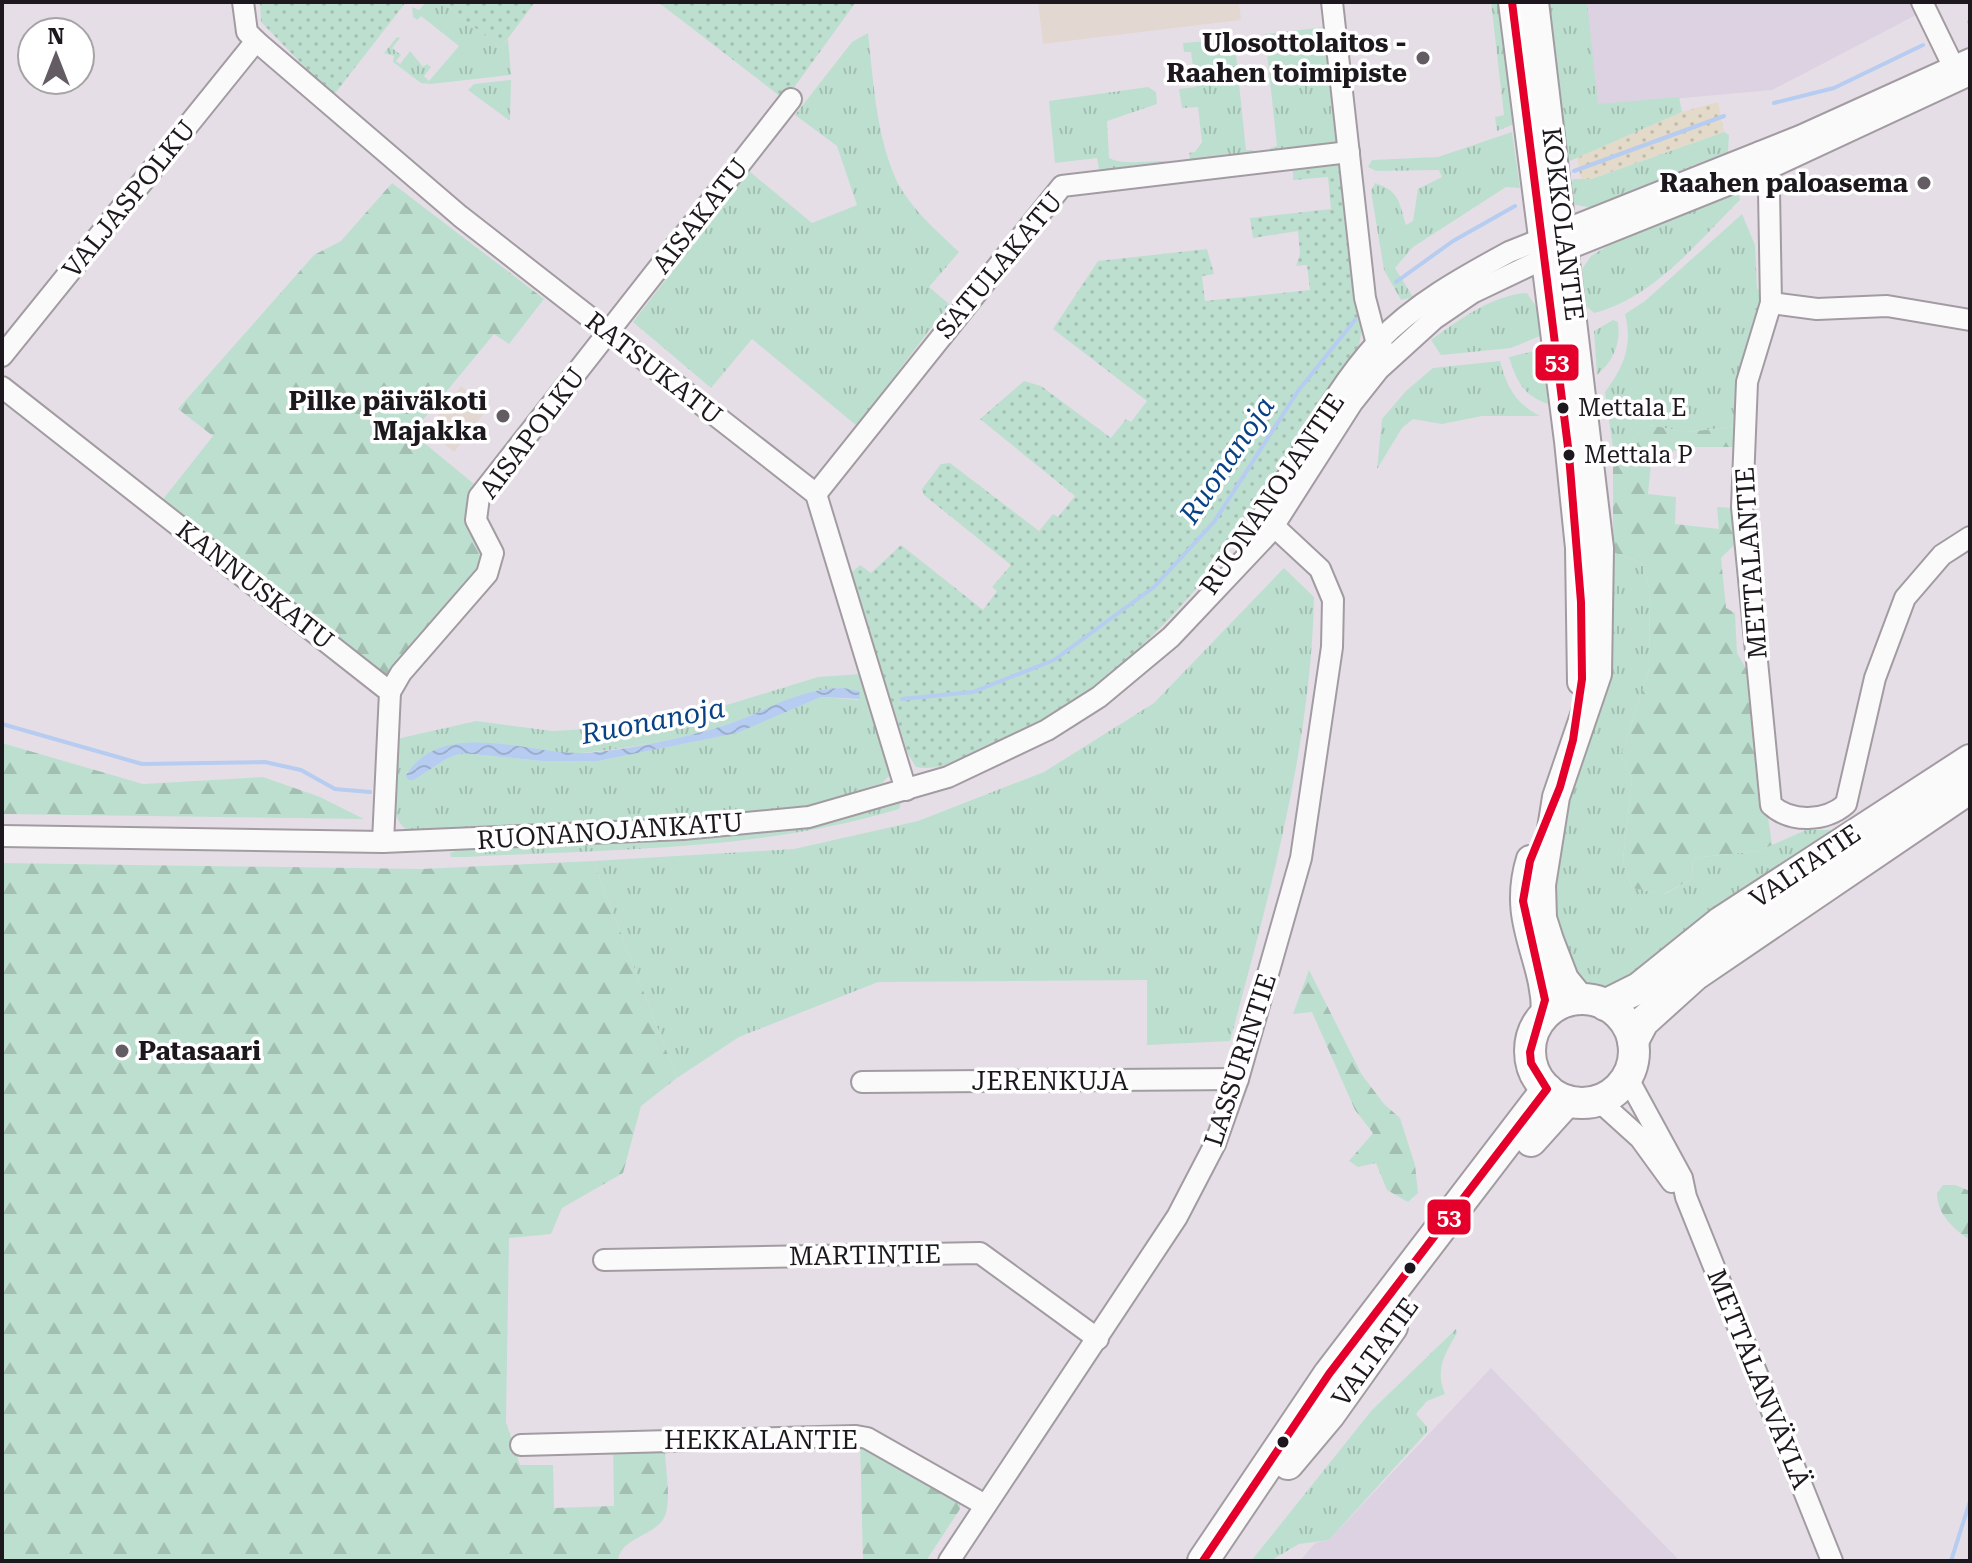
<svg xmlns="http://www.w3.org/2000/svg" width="1972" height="1563" font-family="'Roboto Serif',serif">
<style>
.commercial{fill:#ddd2e1}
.education{fill:#e3d8d1}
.grass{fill:url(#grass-tufts);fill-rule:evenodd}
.forest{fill:url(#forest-firs)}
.sand{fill:url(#sand-dots)}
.park{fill:url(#park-dots)}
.water{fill:url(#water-waves)}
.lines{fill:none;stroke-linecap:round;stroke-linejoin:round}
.stream{stroke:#b6ccf0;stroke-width:4}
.minor-casing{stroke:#a29ca2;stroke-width:24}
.major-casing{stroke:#a29ca2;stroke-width:30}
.highway-casing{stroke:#a29ca2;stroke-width:34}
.minor{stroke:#fbfafb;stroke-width:20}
.major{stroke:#fbfafb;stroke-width:26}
.highway{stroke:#fbfafb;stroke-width:30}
.bus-1-casing{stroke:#fff;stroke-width:14}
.bus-1{stroke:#e4002b;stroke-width:8}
.poi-dot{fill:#635d63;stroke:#fff;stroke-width:3}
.bus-dot{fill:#1d181d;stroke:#fff;stroke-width:3}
.labels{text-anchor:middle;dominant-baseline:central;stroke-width:7;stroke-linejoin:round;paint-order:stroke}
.bus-label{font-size:24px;fill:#1d181d;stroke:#fff;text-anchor:start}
.poi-label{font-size:26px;font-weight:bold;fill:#1d181d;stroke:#fff;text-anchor:end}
.street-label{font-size:26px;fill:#1d181d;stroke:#fff}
.water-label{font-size:28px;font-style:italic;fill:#094185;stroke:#fff}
.line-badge{stroke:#fff;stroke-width:3}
.badge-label{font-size:22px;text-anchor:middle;font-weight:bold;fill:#fff}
</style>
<defs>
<pattern id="grass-tufts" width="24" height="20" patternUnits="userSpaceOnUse" patternTransform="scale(2)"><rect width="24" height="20" fill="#bddfcf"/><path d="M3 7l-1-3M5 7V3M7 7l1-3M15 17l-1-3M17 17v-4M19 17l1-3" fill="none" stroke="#a2bfb1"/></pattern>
<pattern id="forest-firs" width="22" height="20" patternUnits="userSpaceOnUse" patternTransform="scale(2)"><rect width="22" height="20" fill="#bddfcf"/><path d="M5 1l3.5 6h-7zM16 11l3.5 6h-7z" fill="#a2bfb1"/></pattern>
<pattern id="sand-dots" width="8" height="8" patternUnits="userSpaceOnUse" patternTransform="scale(2)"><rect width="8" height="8" fill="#e3dac9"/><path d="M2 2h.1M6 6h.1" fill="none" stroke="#c2baac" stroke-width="1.8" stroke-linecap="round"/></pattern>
<pattern id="park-dots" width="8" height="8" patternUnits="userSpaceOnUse" patternTransform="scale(2)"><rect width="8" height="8" fill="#bddfcf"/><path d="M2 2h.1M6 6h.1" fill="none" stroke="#a2bfb1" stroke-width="1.8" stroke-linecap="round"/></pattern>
<pattern id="water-waves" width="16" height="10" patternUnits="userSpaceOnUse" patternTransform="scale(2)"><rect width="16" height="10" fill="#b6ccf0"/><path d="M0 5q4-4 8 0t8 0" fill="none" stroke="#9caecd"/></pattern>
</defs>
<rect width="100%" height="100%" fill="#e6dee6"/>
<g class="commercial">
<path d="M1582,2H1941L1772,90L1594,106Z"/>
<path d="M1491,1368L1680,1561H1300L1315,1543L1329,1540Z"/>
</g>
<g class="education">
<path d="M1038,2H1239L1241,20L1043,44Z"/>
<path d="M461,386L482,403L479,407L485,412L454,452L427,430Z"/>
</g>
<g class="grass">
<path d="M426,2H442L501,48L508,39L511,75L431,84L421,83L393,62L394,56L384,53L397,37L400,38L392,48L401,55L396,61L400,64L410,51L423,67L427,64L431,67L424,76L429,81L459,46L421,16L417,20L413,17L412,7L419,10Z"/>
<path d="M1491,2H1504L1514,124L1497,131L1495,117L1504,115Z"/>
<path d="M1542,2H1587L1598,104L1679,97L1682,112L1563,164Z"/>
<path d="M1325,27L1337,142L1330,149L1273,156L1270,148L1277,146L1265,34Z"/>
<path d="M868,33C873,78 876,130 893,172C905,204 935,229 959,252L929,287L949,304L857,426L752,339L711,388L633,322L749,171L812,223L857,205L837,146L795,115L852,42Z"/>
<path d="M1218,40L1224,43L1225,56L1236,55L1246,150H1253V158L1191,165L1189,153L1195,152L1202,142L1198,107L1182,108L1179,89L1196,87L1191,52H1184L1183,43Z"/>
<path d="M511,80L510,121L468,90L474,84Z"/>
<path d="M1148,87L1156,92L1157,104L1107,121L1109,158C1126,167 1154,158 1174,162L1165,169L1100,175L1097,158L1055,163L1049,101Z"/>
<path d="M1512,132L1520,188L1506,187L1413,247L1395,268L1413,297L1401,300L1384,270L1371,191L1375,183C1400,191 1399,203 1406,225L1413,221L1418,189L1442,177L1439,170L1376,171L1368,167L1372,160L1438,157Z"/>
<path d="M1724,132L1729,135L1728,152C1709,160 1689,165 1670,176C1640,193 1607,217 1571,203L1566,187L1574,179H1591Z"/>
<path d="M1738,193L1740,200C1698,241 1654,298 1594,313L1586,306L1582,269L1591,256L1609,245Z"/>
<path d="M1742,214L1755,245L1757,288L1766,300L1738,426L1687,432L1650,425L1635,438L1613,448L1605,392C1624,367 1633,345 1625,314L1645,301Z"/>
<path d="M1527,293L1537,308L1540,336L1511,348L1441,355L1431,340C1461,319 1490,296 1527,293Z"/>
<path d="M1613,320L1618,322C1621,344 1613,361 1597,375L1594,331Z"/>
<path d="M1543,349L1548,404C1524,396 1516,381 1509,357Z"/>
<path d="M1500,361C1507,387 1515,403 1540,416H1482L1442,424L1413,419L1402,428L1377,469L1382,419L1406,391L1433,368Z"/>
<path d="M1613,552L1642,563L1649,588L1650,667L1621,756L1632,779L1623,859L1632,888L1665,894L1693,878L1692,858L1758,851L1806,830H1830L1837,836L1633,982L1601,991L1582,984L1556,935L1551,884Z"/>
<path d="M1284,568L1314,597C1311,747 1269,896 1230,1041L1147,1045V980L878,982L739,1037L677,1078L593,861L794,849L918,821L1044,772L1154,703Z"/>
<path d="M861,674L891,767L890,775L882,783L799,810L413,833C382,822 395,767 396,740L401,738L476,721L552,731L625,727L730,704L818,677ZM843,688L859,700L821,697L736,733L598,761H542L462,753L446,759L414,780L406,773C473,716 518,761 591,752C637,747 691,738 734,722C772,708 803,688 843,688Z"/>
<path d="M901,802L899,809C760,851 612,849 467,857H451L450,853L466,847Z"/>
<path d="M1456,1329L1457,1333C1444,1355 1435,1370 1445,1394L1427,1401L1416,1414L1427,1427V1432L1329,1540L1299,1544L1270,1561L1252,1560L1372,1410Z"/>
</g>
<g class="forest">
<path d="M392,183L544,299L509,344L494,334L412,433L479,488C460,512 473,538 483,563L386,677L160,503L213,436L178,409L314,255L341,241Z"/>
<path d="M1649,425L1688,432L1738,426L1737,447H1681L1651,464L1648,494L1676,497L1675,524L1719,529L1717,507L1734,508L1737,542L1721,558L1726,608L1735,613L1737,653L1748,672L1772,845L1758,851L1692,858L1693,878L1664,894L1632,888L1623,859L1632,779L1621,756L1650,667L1649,588L1642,563L1613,552V448L1635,438Z"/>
<path d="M2,743L143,784L263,777L320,797L364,819L2,814Z"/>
<path d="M593,861L677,1078L641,1106L623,1173L562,1208L551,1234L509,1238L506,1422L520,1465H553L554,1508L614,1506L613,1443L665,1448C665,1467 671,1494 666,1513C660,1536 620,1536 618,1561H2V863L421,869Z"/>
<path d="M1309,970L1362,1075L1384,1104L1400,1118L1415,1165L1418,1193L1408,1202L1387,1190L1376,1163L1358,1167L1349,1161L1373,1133L1355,1110L1312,1012L1293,1014Z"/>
<path d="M1943,1185H1955L1970,1191V1240C1953,1229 1937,1214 1937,1193Z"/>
<path d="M860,1438L960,1496V1509L926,1561H863Z"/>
</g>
<path class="sand" d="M1718,102L1724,132L1590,179H1581L1577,158L1682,112Z"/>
<g class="park">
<path d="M260,2H406L333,96L261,22Z"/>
<path d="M442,2H535L501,48Z"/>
<path d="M658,2H856L785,100Z"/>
<path d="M1340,162L1362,329L1359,345C1267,503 1167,670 991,747C969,756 941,772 916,767L908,754L851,573L860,565L871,573L901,545L983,610L997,591L992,587L1011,565L924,495L922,489L941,464L950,463L1039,531L1053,514L1058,517L1075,496L980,419L1024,381L1041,386L1111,438L1126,419L1131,422L1147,401L1053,329L1098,261L1207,249L1214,274L1202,276L1205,301L1310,290L1307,265L1296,266L1300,254L1298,231L1253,238L1250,218L1331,209L1328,177L1293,180L1294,165Z"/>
</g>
<path class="water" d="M843,688L859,691L860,699L821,697L737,733L598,761H542L462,753L446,759L414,780H408L406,775C444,717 529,755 584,753C624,751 696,736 734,722C771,708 802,688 843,688Z"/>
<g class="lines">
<g class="stream">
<path d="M1969,22H1970"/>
<path d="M1774,103L1834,88L1923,45"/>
<path d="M1574,171L1724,116"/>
<path d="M1396,282L1453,241L1515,206"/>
<path d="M902,699L973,692L1054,660L1154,587L1214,522L1298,391L1355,320"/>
<path d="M2,724L142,764L265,762L301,770L335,789L370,792"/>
<path d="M1951,1561L1970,1501"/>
</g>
<g class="minor-casing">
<g id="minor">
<path d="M243,2L247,32L256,41L460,216L816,494L906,790"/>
<path d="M1332,2L1365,298L1377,344L1385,351"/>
<path d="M1922,2L1959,78"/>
<path d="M1760,152L1769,191L1771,303L1747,382L1742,507L1771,805C1791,823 1825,822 1846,804L1875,678L1905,598L1942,555L1970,537"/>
<path d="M1771,303L1817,309L1887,306L1970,320"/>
<path d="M2,356L256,41"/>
<path d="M2,387L390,692L383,842"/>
<path d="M816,494L1062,186L1349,152"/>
<path d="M1256,526C1298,466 1328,396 1378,342C1414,304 1463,277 1509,252L1800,136L1970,59"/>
<path d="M390,692L401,673L487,574L493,553L476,520L479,497L791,99"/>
<path d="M2,836L383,842L683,829L809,817L948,777L1047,730L1099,697L1171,637L1269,533L1352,403L1379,369L1434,319L1472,293L1543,259L1770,168L1970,75"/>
<path d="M1627,1077L1682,1178L1686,1197L1832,1561"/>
<path d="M862,1082L1238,1079"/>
<path d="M1599,1101L1640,1138L1672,1182"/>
<path d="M604,1260L980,1253L1098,1339"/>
<path d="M521,1445L856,1436L867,1438L985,1505"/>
<path d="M949,1561L1177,1217L1215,1144L1238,1079L1301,858L1332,647L1333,600L1320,569L1263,516"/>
</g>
</g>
<g class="major-casing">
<g id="major">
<path d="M1512,2L1568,441L1579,548L1581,682"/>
<path d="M1535,2L1600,548L1598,674L1556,797L1542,885L1543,918L1550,940L1565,979L1582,1000"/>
<path d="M1530,859C1510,923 1546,957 1545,1015"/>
</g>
</g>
<g class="highway-casing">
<g id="highway">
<circle cx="1582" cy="1051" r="52"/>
<path d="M1605,1005L1639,988L1721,922L1970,760"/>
<path d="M1633,1041L1643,1022L1695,975L1970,788"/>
<path d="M1531,1141L1567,1101"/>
<path d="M1288,1464L1330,1414L1392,1327"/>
<path d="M1203,1561L1329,1374L1547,1089"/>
</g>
</g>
<use href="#minor" class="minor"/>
<use href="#major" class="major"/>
<use href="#highway" class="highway"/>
<g class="bus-1-casing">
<path id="bus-1" d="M1203,1561L1329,1374L1547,1089L1531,1063L1530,1052L1545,1000L1523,901L1530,861L1560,787L1573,740L1582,679L1581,602L1569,455L1512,2"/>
</g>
<use href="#bus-1" class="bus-1"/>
</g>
<g class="poi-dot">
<circle cx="1423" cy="58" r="8"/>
<circle cx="1924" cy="183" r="8"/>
<circle cx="503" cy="416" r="8"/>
<circle cx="122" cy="1051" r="8"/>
</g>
<g class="bus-dot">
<circle cx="1563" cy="408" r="7"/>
<circle cx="1569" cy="455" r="7"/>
<circle cx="1410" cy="1268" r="7"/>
<circle cx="1283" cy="1442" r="7"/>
</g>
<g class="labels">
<g class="bus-label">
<text x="1578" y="408">Mettala E</text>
<text x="1584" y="455">Mettala P</text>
</g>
<g class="poi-label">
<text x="1407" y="43">Ulosottolaitos -<tspan x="1407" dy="30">Raahen toimipiste</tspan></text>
<text x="1908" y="183">Raahen paloasema</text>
<text x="487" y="401">Pilke päiväkoti<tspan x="487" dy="30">Majakka</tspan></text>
<text x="138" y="1051" text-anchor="start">Patasaari</text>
</g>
<g class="street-label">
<text transform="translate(129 199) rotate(-51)">VALJASPOLKU</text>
<text transform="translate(700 216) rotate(-52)">AISAKATU</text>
<text transform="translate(1563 224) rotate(83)">KOKKOLANTIE</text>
<text transform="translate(999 265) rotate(-50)">SATULAKATU</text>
<text transform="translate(654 368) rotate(38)">RATSUKATU</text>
<text transform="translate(532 433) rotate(-53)">AISAPOLKU</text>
<text transform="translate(1272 494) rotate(-56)">RUONANOJANTIE</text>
<text transform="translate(1751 563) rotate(-94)">METTALANTIE</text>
<text transform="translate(255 585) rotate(38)">KANNUSKATU</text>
<text transform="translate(610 831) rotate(-4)">RUONANOJANKATU</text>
<text transform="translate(1805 866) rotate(-34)">VALTATIE</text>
<text transform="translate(1240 1060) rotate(-72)">LASSURINTIE</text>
<text x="1050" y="1081">JERENKUJA</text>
<text transform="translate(865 1255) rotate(-1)">MARTINTIE</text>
<text transform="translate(1375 1352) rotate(-54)">VALTATIE</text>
<text transform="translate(1759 1379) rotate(68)">METTALANVÄYLÄ</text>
<text x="761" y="1440">HEKKALANTIE</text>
</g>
<g class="water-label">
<text transform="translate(1227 460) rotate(-56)">Ruonanoja</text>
<text transform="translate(653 721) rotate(-11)">Ruonanoja</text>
</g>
</g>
<g class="line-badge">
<rect x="1534" y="343" width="46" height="39" rx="8" fill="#e4002b"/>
<rect x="1426" y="1198" width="46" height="38" rx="8" fill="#e4002b"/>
</g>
<g class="badge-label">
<text x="1557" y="370">53</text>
<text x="1449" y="1225">53</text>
</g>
<rect width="1972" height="1563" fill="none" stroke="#1d181d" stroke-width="8"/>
<g transform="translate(56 56)"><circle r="38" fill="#ffffff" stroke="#a5a3a5" stroke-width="2"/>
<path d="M0-6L14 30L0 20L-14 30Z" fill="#635d63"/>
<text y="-12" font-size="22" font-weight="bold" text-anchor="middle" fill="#1d181d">N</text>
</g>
</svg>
